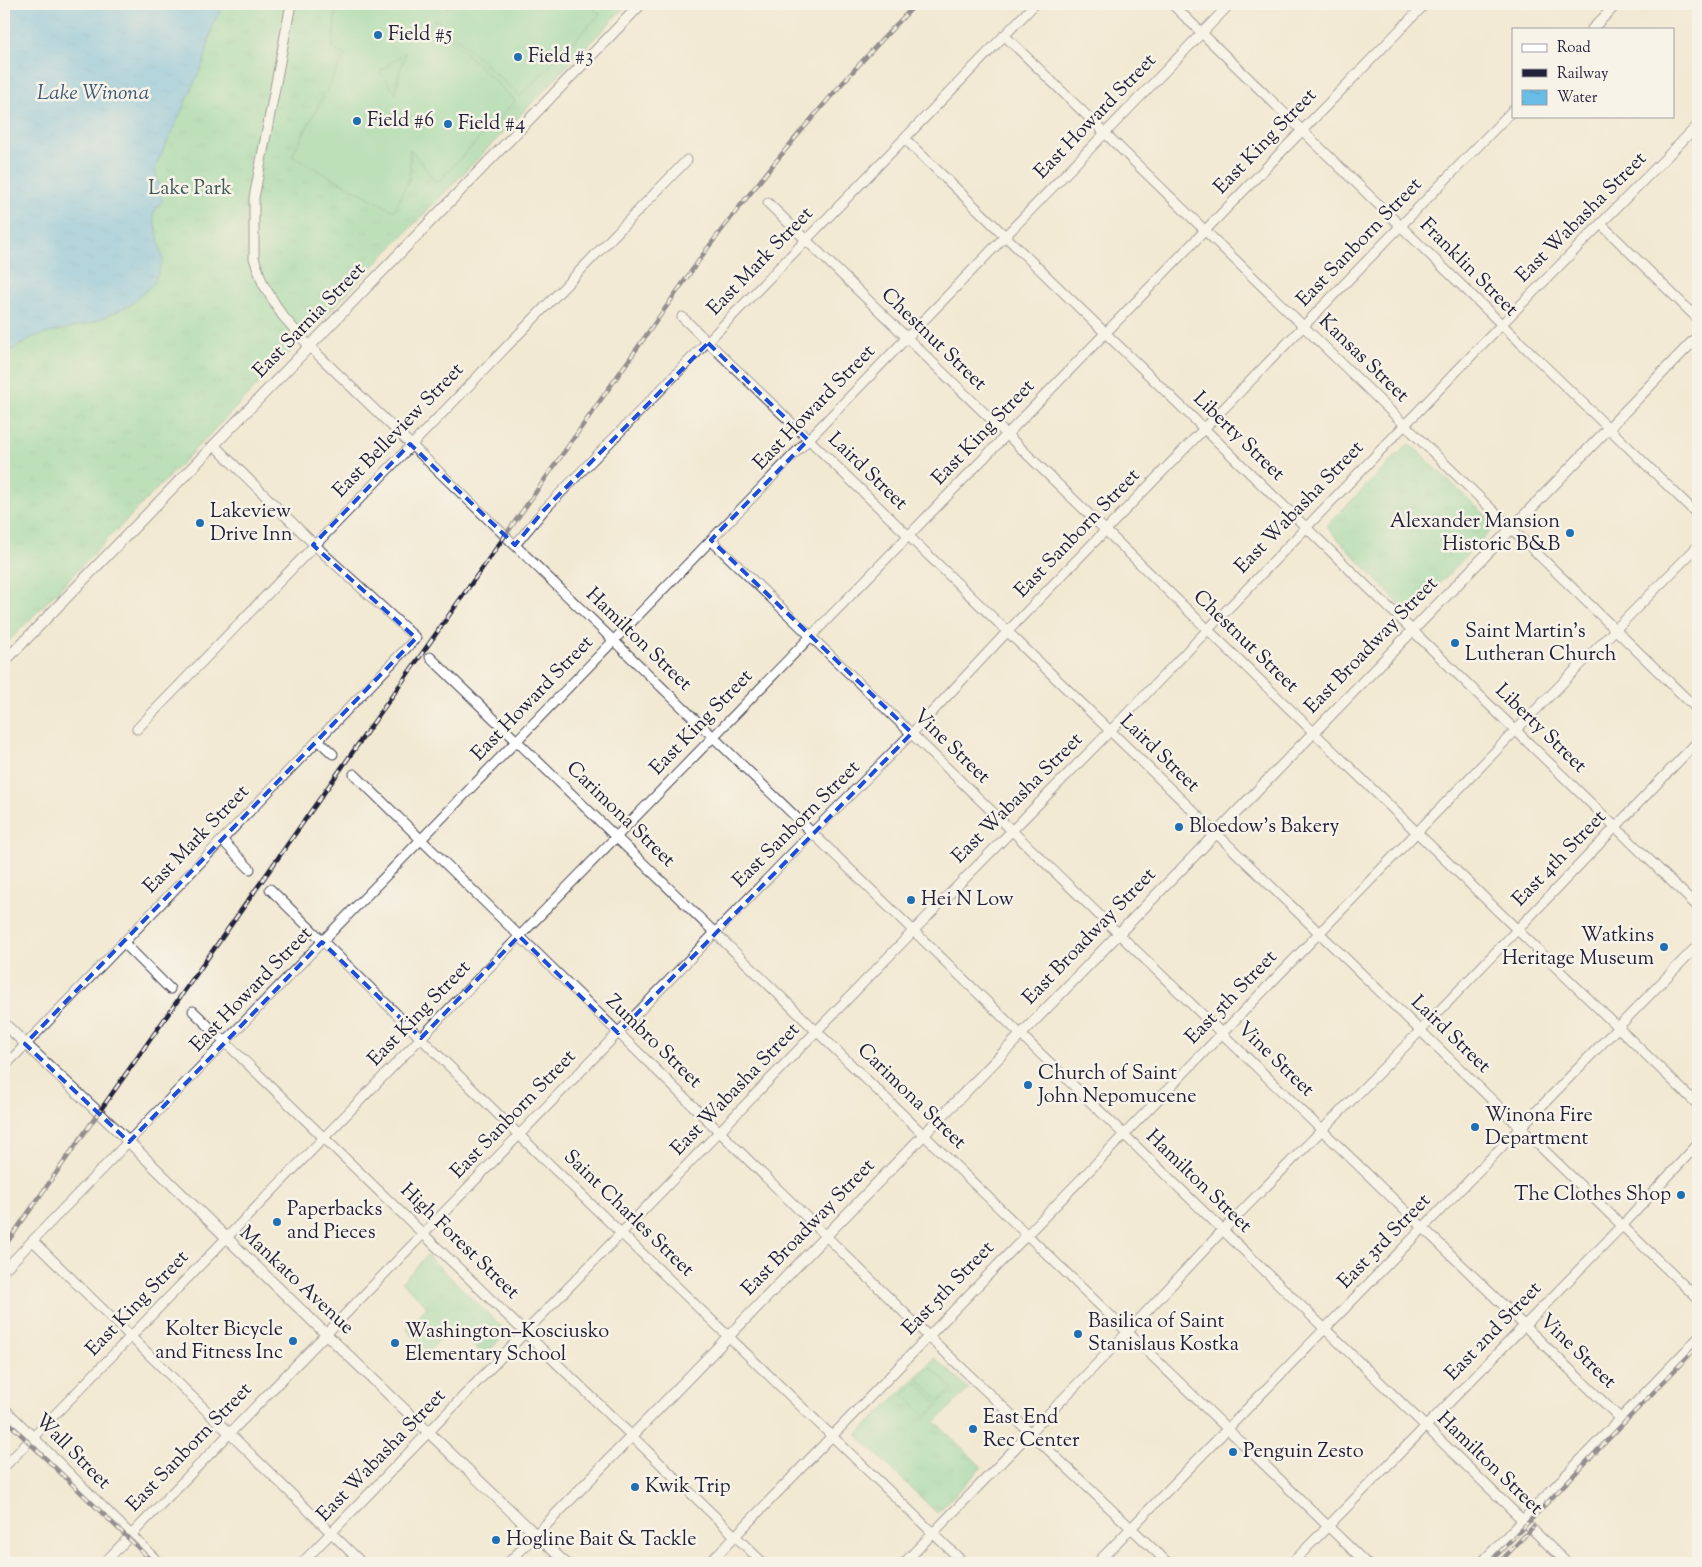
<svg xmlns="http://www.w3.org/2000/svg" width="1702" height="1567" font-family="'Sorts Mill Goudy',serif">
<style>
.grass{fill:url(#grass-tufts);stroke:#507c6a}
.pitch{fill:#7dd59a;stroke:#507c6a;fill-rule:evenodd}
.water{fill:url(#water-ripples);stroke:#466f90}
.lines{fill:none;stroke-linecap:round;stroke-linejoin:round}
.minor-casing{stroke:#414052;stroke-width:11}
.major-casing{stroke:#414052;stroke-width:12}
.minor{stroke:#fff;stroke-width:9}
.major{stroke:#fff;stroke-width:10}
.rail-casing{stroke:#22223b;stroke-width:4.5}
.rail{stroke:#f7f3e8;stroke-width:2.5;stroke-dasharray:8;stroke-linecap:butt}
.marked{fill:none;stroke:#1d4ed8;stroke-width:4;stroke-dasharray:10 6;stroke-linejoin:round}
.poi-dot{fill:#1f6fb2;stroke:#f7f3e8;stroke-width:2}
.labels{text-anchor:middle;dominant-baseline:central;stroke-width:5;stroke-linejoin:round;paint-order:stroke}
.poi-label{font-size:20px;fill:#22223b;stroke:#f7f3e8;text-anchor:start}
.street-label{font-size:20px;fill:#22223b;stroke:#f7f3e8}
.park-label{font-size:20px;fill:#3d5858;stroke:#f7f3e8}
.water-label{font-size:21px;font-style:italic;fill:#3b5876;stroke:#f7f3e8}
</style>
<defs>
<pattern id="grass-tufts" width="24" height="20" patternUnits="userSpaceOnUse" patternTransform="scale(1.25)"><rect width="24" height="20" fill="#7dd59a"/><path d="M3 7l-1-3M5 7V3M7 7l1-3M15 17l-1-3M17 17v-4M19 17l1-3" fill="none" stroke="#6cb786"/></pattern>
<pattern id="water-ripples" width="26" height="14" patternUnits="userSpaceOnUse" patternTransform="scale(1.25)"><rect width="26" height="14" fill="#69bce5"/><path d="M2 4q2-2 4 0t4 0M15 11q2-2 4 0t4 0" fill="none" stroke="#5ba1c5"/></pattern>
</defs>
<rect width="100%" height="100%" fill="#f7f3e8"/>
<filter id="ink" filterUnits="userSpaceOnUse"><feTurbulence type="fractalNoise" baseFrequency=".02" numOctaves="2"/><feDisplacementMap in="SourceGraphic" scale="10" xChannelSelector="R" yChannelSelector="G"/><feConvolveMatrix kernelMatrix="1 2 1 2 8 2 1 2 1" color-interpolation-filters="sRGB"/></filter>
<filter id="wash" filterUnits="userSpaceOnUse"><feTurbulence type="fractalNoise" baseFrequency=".0096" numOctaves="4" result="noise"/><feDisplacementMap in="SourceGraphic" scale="20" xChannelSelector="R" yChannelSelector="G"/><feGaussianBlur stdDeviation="1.12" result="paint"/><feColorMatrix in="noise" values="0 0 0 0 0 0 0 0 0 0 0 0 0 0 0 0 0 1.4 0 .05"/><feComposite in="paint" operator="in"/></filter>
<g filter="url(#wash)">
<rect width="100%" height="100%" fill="#f2e9d3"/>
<g class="grass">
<path d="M4,4H628L4,646Z"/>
<path d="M1409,443L1496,525L1409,615L1326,526Z"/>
<path d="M427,1255L507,1332L485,1355L452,1328L428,1352L406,1329L427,1307L402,1282Z"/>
<path d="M935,1358L969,1389L935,1422L982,1467L937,1513L857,1435Z"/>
</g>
<g class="pitch">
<path d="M336,4H448L447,8L452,4H588L600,14L520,96L436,19L433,21L515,101L437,183L410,149V177L394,211L292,156L345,55L333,49ZM406,52L399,73L396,94L380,71Z"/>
<path d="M930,1367L953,1389L940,1401L918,1379Z"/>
<path d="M916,1382L938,1404L926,1417L904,1395Z"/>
</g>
<path class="water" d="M4,4H225L213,24L204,62L155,168L162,201L153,214L163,260L154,283L130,305L94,322L33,337L4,355Z"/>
</g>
<g filter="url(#ink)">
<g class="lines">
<g class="minor-casing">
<g id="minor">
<path d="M291,4L254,198V258L263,284L282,315L309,346L1567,1563"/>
<path d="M1172,4L1698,515"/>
<path d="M1592,29L1617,4"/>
<path d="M1004,35L1698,710"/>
<path d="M904,138L1698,907"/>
<path d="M768,203L1698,1105"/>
<path d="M1601,224L1698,319"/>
<path d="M682,317L1698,1299"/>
<path d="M711,540L1620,1418"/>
<path d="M515,545L544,510L1035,4"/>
<path d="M430,657L1366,1563"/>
<path d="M137,729L687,160"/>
<path d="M318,740L333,754"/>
<path d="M354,774L928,1336L1168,1563"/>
<path d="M222,840L250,869"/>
<path d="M270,889L520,1136L964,1563"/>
<path d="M123,942L170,989"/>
<path d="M193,1011L763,1563"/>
<path d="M4,1067L416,638L324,554L214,445"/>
<path d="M33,1241L362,1563"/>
<path d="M7,1267L1230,4"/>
<path d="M4,1408L159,1563"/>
<path d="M4,1467L1425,4"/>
<path d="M104,1563L806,839L921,724L1007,632L1513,110"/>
<path d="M302,1563L923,921L1118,723L1501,325L1698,125"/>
<path d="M508,1563L536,1535L566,1563"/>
<path d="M709,1563L1516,730L1698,546"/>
<path d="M904,1563L1121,1339L1223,1230L1420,1031L1698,741"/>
<path d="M1097,1563L1698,945"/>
<path d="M1292,1563L1622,1226L1698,1144"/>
<path d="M1481,1563L1698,1338"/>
</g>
</g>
<g class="major-casing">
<g id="major">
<path d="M4,662L641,4"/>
<path d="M4,1023C45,1064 89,1102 130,1143C263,1275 400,1405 536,1535L1698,336"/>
</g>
</g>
<use href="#minor" class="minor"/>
<use href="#major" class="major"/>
<g class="rail-casing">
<g id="rail">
<path d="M4,1247L707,249C772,163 841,81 916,4"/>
<path d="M4,1415L13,1427L154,1563"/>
<path d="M1489,1563L1698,1346"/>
<path d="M1499,1563L1533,1527"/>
</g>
</g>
<use href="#rail" class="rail"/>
</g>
</g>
<path d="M0 0H1702V1567H0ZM708,343L808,440L711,540L912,733L618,1033L519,936L421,1038L322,942L129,1142L25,1044L416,638L313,545L410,444L515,545L544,510Z" fill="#f2e9d3" fill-opacity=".55" fill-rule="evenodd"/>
<path class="marked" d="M708,343L808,440L711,540L912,733L618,1033L519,936L421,1038L322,942L129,1142L25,1044L416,638L313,545L410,444L515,545L544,510Z"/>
<g class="poi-dot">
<circle cx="378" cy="35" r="5"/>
<circle cx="518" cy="57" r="5"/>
<circle cx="357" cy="121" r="5"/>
<circle cx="448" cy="124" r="5"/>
<circle cx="200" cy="523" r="5"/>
<circle cx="1570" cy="533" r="5"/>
<circle cx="1455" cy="643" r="5"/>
<circle cx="1179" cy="827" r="5"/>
<circle cx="911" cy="900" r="5"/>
<circle cx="1664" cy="947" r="5"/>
<circle cx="1028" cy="1085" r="5"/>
<circle cx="1475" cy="1127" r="5"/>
<circle cx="1681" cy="1195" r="5"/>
<circle cx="277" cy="1222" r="5"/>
<circle cx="1078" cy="1334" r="5"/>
<circle cx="293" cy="1341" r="5"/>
<circle cx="395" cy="1343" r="5"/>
<circle cx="973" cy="1429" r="5"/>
<circle cx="1233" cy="1452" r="5"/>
<circle cx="635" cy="1487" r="5"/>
<circle cx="496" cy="1540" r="5"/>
</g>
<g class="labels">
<g class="poi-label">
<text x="388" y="35">Field #5</text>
<text x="528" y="57">Field #3</text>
<text x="367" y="121">Field #6</text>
<text x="458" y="124">Field #4</text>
<text x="210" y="512">Lakeview<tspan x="210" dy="23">Drive Inn</tspan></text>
<text x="1560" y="522" text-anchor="end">Alexander Mansion<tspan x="1560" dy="23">Historic B&amp;B</tspan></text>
<text x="1465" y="632">Saint Martin's<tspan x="1465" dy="23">Lutheran Church</tspan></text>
<text x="1189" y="827">Bloedow's Bakery</text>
<text x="921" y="900">Hei N Low</text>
<text x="1654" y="936" text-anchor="end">Watkins<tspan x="1654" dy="23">Heritage Museum</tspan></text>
<text x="1038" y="1074">Church of Saint<tspan x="1038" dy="23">John Nepomucene</tspan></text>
<text x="1485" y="1116">Winona Fire<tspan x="1485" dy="23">Department</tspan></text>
<text x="1671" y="1195" text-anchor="end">The Clothes Shop</text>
<text x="287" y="1210">Paperbacks<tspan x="287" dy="23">and Pieces</tspan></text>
<text x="1088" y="1322">Basilica of Saint<tspan x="1088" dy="23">Stanislaus Kostka</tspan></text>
<text x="283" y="1330" text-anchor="end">Kolter Bicycle<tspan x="283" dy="23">and Fitness Inc</tspan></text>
<text x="405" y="1332">Washington–Kosciusko<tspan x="405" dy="23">Elementary School</tspan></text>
<text x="983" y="1418">East End<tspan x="983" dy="23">Rec Center</tspan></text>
<text x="1243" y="1452">Penguin Zesto</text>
<text x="645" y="1487">Kwik Trip</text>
<text x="506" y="1540">Hogline Bait &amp; Tackle</text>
</g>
<g class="street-label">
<text transform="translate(1096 117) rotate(-46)">East Howard Street</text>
<text transform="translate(1266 142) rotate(-46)">East King Street</text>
<text transform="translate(1582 218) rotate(-45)">East Wabasha Street</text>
<text transform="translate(1360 243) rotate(-46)">East Sanborn Street</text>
<text transform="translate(761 262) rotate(-46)">East Mark Street</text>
<text transform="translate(1468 268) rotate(45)">Franklin Street</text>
<text transform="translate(310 321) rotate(-46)">East Sarnia Street</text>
<text transform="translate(933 340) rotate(44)">Chestnut Street</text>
<text transform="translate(1363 359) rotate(44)">Kansas Street</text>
<text transform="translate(815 408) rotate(-46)">East Howard Street</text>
<text transform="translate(399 431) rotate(-46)">East Belleview Street</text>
<text transform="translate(984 433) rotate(-46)">East King Street</text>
<text transform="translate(1238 437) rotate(44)">Liberty Street</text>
<text transform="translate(867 472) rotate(44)">Laird Street</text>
<text transform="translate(1300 508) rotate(-46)">East Wabasha Street</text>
<text transform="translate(1078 534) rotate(-46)">East Sanborn Street</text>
<text transform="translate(638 640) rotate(44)">Hamilton Street</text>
<text transform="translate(1245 642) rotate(44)">Chestnut Street</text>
<text transform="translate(1372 646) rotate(-46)">East Broadway Street</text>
<text transform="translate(533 699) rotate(-46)">East Howard Street</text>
<text transform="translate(702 723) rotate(-46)">East King Street</text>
<text transform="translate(1540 729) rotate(44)">Liberty Street</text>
<text transform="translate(951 747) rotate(44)">Vine Street</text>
<text transform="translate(1159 754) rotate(44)">Laird Street</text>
<text transform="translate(1018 799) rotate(-45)">East Wabasha Street</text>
<text transform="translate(620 815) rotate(44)">Carimona Street</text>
<text transform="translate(797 825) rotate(-45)">East Sanborn Street</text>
<text transform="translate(197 840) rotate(-46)">East Mark Street</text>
<text transform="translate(1560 859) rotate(-46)">East 4th Street</text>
<text transform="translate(1090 937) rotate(-46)">East Broadway Street</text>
<text transform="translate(252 990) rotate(-46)">East Howard Street</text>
<text transform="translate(1232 998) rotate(-46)">East 5th Street</text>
<text transform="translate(420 1014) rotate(-46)">East King Street</text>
<text transform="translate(1450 1035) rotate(44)">Laird Street</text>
<text transform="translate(653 1042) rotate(44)">Zumbro Street</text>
<text transform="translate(1275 1060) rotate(44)">Vine Street</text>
<text transform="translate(736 1090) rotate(-46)">East Wabasha Street</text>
<text transform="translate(911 1097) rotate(44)">Carimona Street</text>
<text transform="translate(514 1115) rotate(-46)">East Sanborn Street</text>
<text transform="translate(1198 1182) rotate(44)">Hamilton Street</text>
<text transform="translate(628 1214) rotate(44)">Saint Charles Street</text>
<text transform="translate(809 1228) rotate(-46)">East Broadway Street</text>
<text transform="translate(459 1242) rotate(44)">High Forest Street</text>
<text transform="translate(1385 1242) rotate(-46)">East 3rd Street</text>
<text transform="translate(296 1281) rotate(43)">Mankato Avenue</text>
<text transform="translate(949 1289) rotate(-46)">East 5th Street</text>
<text transform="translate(138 1304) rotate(-46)">East King Street</text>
<text transform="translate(1494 1332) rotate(-46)">East 2nd Street</text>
<text transform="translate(1577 1352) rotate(44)">Vine Street</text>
<text transform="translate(190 1448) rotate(-46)">East Sanborn Street</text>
<text transform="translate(72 1452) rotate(45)">Wall Street</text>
<text transform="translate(382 1456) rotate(-46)">East Wabasha Street</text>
<text transform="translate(1489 1464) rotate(44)">Hamilton Street</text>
</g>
<g class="park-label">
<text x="190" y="189">Lake Park</text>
</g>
<g class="water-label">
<text x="93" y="94">Lake Winona</text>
</g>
</g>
<rect width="1702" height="1567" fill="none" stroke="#f7f3e8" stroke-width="20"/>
<rect x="1512" y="28" width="162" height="90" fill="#f7f3e8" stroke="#a29fa3"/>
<rect x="1522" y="44" width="25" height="8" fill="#ffffff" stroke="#a29fa3"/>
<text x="1557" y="52" font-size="15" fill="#22223b">Road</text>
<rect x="1522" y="69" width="25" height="8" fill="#22223b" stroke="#a29fa3"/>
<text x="1557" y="78" font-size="15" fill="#22223b">Railway</text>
<rect x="1522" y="90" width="25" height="15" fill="url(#water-ripples)" stroke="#a29fa3"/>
<text x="1557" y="102" font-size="15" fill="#22223b">Water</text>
</svg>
